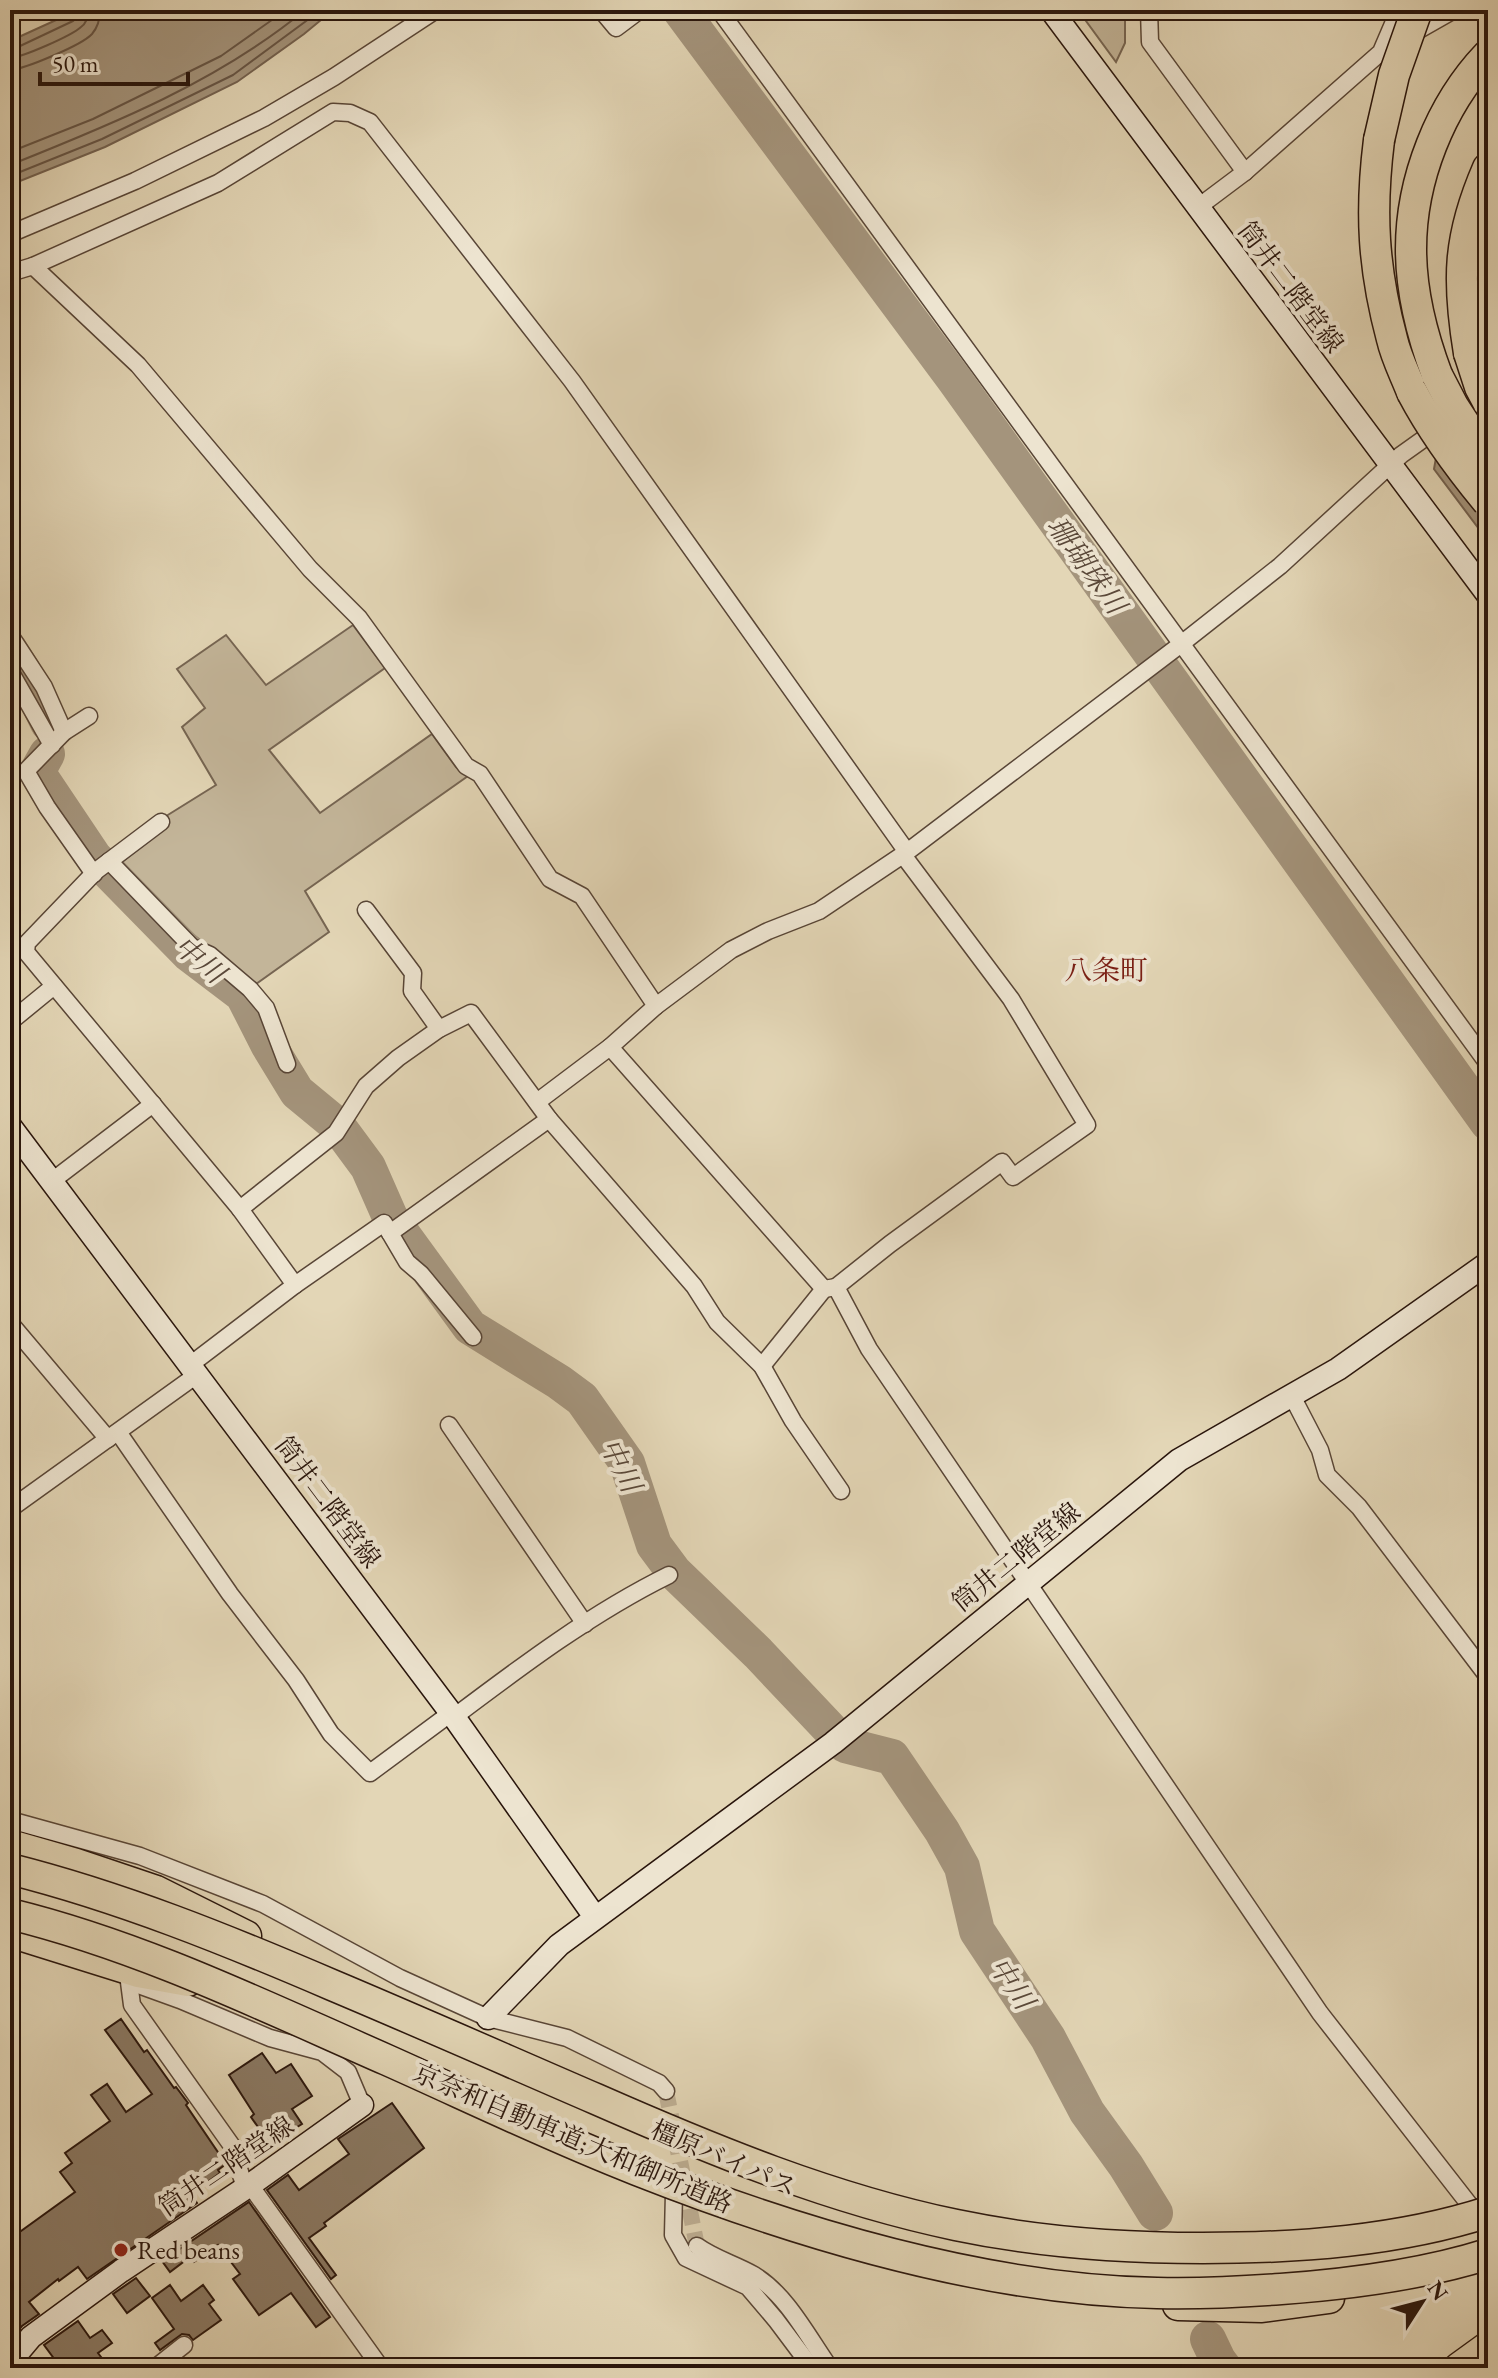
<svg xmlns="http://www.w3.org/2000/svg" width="1498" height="2378" font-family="'EB Garamond','Noto Serif JP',serif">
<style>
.green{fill:#c3b599;stroke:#766552;stroke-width:2}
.water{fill:#a4947c;stroke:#73614f;stroke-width:2}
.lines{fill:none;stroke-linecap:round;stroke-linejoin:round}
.shore{stroke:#665444;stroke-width:2}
.river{stroke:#a4947c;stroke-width:36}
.building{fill:#8a7964;stroke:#29150c;stroke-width:2}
.street-tunnel{stroke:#beaf94;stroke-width:16;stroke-dasharray:16 8;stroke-linecap:butt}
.street-casing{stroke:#584536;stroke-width:19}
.secondary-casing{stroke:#29150c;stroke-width:25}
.highway-casing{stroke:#29150c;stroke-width:33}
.street{stroke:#ede4d0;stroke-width:16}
.secondary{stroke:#ede4d0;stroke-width:22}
.highway{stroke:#e3d6b6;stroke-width:30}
.highway-bridge-casing{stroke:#29150c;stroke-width:33;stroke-linecap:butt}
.highway-bridge{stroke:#e3d6b6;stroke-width:30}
.poi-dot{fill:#8f2418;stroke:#ede4d0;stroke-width:3}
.labels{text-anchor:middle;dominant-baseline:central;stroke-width:8;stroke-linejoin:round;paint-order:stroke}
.street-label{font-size:26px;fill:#29150c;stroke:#ede4d0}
.poi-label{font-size:26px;fill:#29150c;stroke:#ede4d0;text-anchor:start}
.water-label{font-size:28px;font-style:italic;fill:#5a4839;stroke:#ede4d0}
.neighbourhood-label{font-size:28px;fill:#7a1f14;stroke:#ede4d0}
</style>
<rect width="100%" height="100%" fill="#e3d6b6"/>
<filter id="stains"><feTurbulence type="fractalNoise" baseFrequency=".0025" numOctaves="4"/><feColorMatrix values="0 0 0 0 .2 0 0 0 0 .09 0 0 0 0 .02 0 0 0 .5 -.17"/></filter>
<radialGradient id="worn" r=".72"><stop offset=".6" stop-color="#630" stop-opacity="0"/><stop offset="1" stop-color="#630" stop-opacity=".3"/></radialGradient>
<g class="green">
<path d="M1078,10H1125V43L1116,62Z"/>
<path d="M353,625L385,668L269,750L320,813L432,734L456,767L468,776L305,891L329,932L256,984L186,929L122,862L167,827L168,822L163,818L216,785L182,727L205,708L177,669L226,635L266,685Z"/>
</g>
<g class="water">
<path d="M78,10H333L304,34L237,82L105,147L10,185V41Z"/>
<path d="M1488,415V541L1434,469L1437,452Z"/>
</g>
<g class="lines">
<g class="shore">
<path d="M10,48L18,47L73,21L78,16V10"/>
<path d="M10,58C23,57 71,36 81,27C87,23 88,17 88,10"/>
<path d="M10,70C25,69 82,45 92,34C98,27 100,19 100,10"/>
<path d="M10,152L93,119L221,56L286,10"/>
<path d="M10,165C113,124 219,81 305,10"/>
<path d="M10,176L102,139L233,75L321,10"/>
</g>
<g class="river">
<path d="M680,10L954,379L1488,1123"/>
<path d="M10,650L22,669L48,723"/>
<path d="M47,754L37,772L94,857L189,954L243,995L269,1046L297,1092L337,1125L368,1167L390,1217L470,1327L559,1382L582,1399L627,1463L654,1545L674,1572L758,1653L845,1745L892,1757L942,1831L962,1867L977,1931L1048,2038L1087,2112L1126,2166L1155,2213"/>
<path d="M1208,2339L1218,2360L1224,2368"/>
</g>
</g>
<g class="building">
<path d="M121,2019L144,2052L147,2050L174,2088L176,2087L188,2103L186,2105L226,2164L218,2170L220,2173L191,2194L197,2203L87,2279L78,2267L59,2281L58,2279L29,2302L39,2314L22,2326L10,2340V2239L75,2192L60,2172L72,2163L65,2153L110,2121L91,2095L107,2084L126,2112L152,2094L105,2030Z"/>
<path d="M262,2053L276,2073L291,2064L312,2096L292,2109L302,2124L250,2156L242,2141L260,2130L251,2117L254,2114L229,2075Z"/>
<path d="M392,2103L424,2148L324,2223L326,2226L309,2238L336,2275L331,2279L267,2190L288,2175L299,2190L349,2154L338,2139Z"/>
<path d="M249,2202L330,2317L316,2327L291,2293L259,2315L233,2279L240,2274L218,2245L194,2262L190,2257L170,2272L162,2261Z"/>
<path d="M136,2278L150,2296L127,2313L113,2294Z"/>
<path d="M170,2285L181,2301L203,2285L214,2300L209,2304L221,2320L193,2340L189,2335L182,2334L160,2350L155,2343L174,2329L152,2298Z"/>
<path d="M78,2321L90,2338L102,2330L112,2343L98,2353L101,2357L85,2368L80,2361L71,2368H61L44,2345Z"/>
</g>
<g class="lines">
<path class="street-tunnel" d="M666,2091L697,2246"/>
<g class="street-casing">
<g id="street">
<path d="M601,10L616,28L640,10"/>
<path d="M719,10L1488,1064"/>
<path d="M1149,10L1150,42L1245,172"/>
<path d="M1410,35L1454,10"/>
<path d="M1197,208L1245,172L1381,52L1399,10"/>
<path d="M10,234L135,181L264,118L334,77L436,10"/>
<path d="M33,266L218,183L333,112L350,113L370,122L572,381L907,852"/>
<path d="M10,273L33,266L138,365L310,569L359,618L466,766L480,774L550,879L582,896L656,1006"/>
<path d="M10,635L44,687L64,732"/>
<path d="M10,671L52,745"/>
<path d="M89,716L64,732L26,771L47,807L94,874"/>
<path d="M161,822L96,871L27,943L26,952L240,1209L295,1285"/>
<path d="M109,861L192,947L210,955L250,989L266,1008L287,1064"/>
<path d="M366,910L413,973L412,991L439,1029"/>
<path d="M10,1022L54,986"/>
<path d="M610,1047L824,1289L836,1287L869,1349L1320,2013L1479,2217"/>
<path d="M537,1102L610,1047L656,1006L731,950L768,931L819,911L907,852L1176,648L1280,566L1401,455L1488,393"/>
<path d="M52,1181L153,1104"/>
<path d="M240,1209L336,1133L366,1086L398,1058L439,1029L471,1013L549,1119L694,1286L717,1322L762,1366L793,1421L841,1491"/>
<path d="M390,1233L549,1119"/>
<path d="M836,1287L890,1244L1002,1162L1013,1177L1087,1125L1011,999L903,855"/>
<path d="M10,1323L108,1439"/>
<path d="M190,1365L295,1285L384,1223L407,1262L421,1274L473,1337"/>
<path d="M762,1366L824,1289"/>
<path d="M1292,1396L1320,1450L1327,1475L1359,1507L1488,1677"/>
<path d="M449,1425L585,1624"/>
<path d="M118,1432L230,1594L296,1680L331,1734L370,1773L451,1713"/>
<path d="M10,1509L198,1374"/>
<path d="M454,1717C523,1665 592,1613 669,1575"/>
<path d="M10,1820L140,1856L263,1904L400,1978L488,2018L567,2038L659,2083L666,2091"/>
<path d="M129,1982L132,2005L232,2146L245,2188"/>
<path d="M133,1983L180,2000L270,2038L322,2052L348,2072L362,2105"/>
<path d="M250,2185L381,2368"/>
<path d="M674,2193L673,2235L686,2258L748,2287L776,2320L812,2368"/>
<path d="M697,2246C715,2259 735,2264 754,2275C787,2295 808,2337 830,2368"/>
<path d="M155,2368L184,2345"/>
</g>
</g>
<g class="secondary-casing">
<g id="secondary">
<path d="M1051,10L1488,595"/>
<path d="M10,1126L454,1717L595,1917"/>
<path d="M488,2018L559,1945L833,1743L1179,1460L1338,1369L1488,1263"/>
<path d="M10,2362L31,2337L121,2271L250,2185L362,2105"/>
</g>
</g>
<g class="highway-casing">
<g id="highway">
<path d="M1379,140C1370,212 1373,268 1392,339C1396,357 1405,374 1412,392"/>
<path d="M1469,353C1457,280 1458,237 1488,168"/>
<path d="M1437,375C1422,335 1411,292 1411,249C1411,180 1440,105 1488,55"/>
<path d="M10,1845L76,1864L156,1891L246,1936"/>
<path d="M10,1932L138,1972L188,1981"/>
<path d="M1178,2305L1262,2307L1329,2298"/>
<path d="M1459,2368L1488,2347"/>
</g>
</g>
<use href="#street" class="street"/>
<use href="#secondary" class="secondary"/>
<use href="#highway" class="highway"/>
<g class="highway-bridge-casing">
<g id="highway-bridge">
<path d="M1379,140L1394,75L1417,10"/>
<path d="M1469,353L1480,387L1488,402"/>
<path d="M1437,375L1453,406L1488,460"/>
<path d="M1412,392C1433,432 1459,467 1488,502"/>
<path d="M10,1869C121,1897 227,1940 332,1985C420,2022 508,2061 596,2099C712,2150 831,2199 956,2225C1037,2242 1121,2248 1203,2248C1298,2248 1398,2241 1488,2212"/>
<path d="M10,1914C141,1946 264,2006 387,2060C470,2097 552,2137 637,2170C797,2233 984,2290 1157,2293C1198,2294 1240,2292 1281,2289C1350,2284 1422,2275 1488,2254"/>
</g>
</g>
<use href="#highway-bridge" class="highway-bridge"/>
</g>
<circle class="poi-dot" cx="121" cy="2250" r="8"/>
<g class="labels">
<g class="street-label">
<text transform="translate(1291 287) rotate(53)">筒井二階堂線</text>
<text transform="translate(328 1502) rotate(53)">筒井二階堂線</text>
<text transform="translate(1016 1557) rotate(-39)">筒井二階堂線</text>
<text transform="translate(573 2138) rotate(23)">京奈和自動車道;大和御所道路</text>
<text transform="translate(724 2158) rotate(23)">橿原バイパス</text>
<text transform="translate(226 2166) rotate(-34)">筒井二階堂線</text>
</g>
<g class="poi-label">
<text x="137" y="2250">Red beans</text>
</g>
<g class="water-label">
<text transform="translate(1087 565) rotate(54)">珊瑚珠川</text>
<text transform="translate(200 959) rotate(40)">中川</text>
<text transform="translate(621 1465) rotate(63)">中川</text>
<text transform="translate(1012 1983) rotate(56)">中川</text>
</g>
<g class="neighbourhood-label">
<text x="1106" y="970">八条町</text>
</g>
</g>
<rect width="1498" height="2378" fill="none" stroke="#e3d6b6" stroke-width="40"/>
<rect x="12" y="12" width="1474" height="2354" fill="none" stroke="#29150c" stroke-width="4"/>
<rect x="20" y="20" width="1458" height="2338" fill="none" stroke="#29150c" stroke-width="2"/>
<g transform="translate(1422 2302) rotate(54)" stroke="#ede4d0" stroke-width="6" paint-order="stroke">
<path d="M0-6L14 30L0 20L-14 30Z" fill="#29150c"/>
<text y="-12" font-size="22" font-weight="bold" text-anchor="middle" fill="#29150c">N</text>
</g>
<path d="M40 72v12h148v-12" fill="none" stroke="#29150c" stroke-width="4"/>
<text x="52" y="72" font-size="24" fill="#29150c" stroke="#ede4d0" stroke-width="6" paint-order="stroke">50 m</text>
<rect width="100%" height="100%" filter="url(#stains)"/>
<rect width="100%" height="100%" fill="url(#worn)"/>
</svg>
